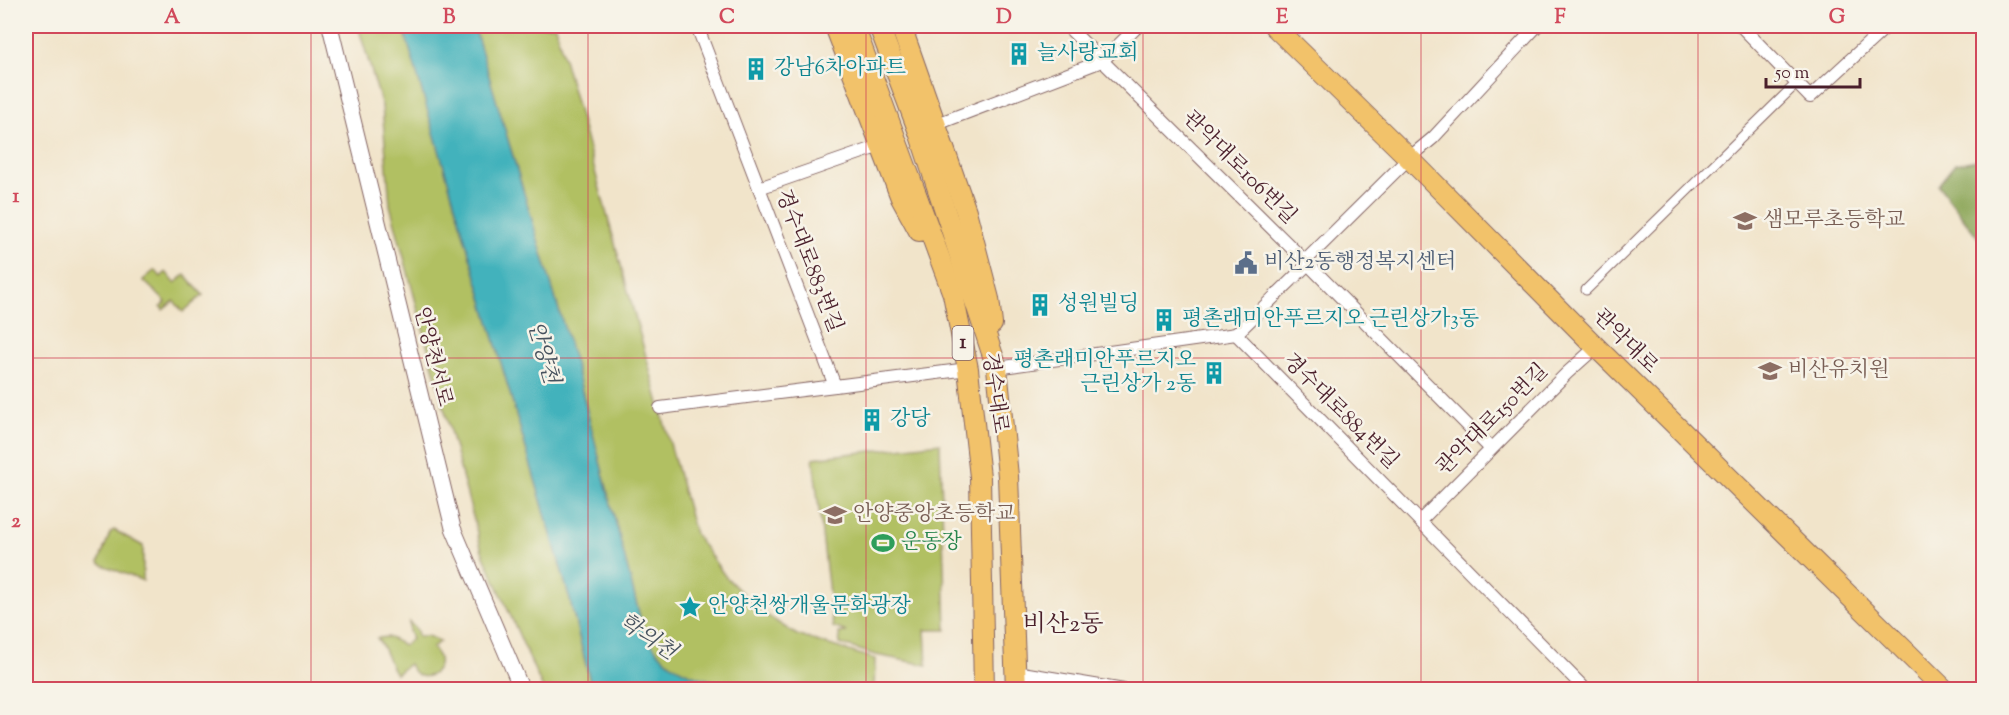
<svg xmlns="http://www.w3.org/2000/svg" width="2009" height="715" font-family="'Sorts Mill Goudy','Noto Serif KR',serif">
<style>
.green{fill:#b1c062;stroke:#7e7046;stroke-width:1.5}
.forest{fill:#8ca658;stroke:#6b6242;stroke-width:1.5}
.water{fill:#42b2bc;stroke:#466874;stroke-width:1.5}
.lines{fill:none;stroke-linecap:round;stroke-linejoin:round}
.pedestrian-casing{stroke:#846463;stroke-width:11}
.minor-casing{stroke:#846463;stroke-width:14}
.tertiary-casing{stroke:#846463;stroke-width:17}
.primary-casing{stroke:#846463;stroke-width:22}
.pedestrian{stroke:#fff;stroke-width:9}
.minor{stroke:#fff;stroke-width:12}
.tertiary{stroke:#fff;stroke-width:15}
.primary{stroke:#f2c26a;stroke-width:20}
.grid{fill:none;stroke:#d1495b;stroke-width:1.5;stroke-opacity:0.55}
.labels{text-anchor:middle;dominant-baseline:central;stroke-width:5;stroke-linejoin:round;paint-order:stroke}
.shield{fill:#f7f3e8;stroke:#7e5f64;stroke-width:1.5}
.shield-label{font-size:20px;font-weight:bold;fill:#4a1f2b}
.culture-label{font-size:21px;fill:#0d838f;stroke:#f7f3e8;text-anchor:start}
.street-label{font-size:21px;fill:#4a1f2b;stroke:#f7f3e8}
.education-label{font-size:21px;fill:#785e54;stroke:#f7f3e8;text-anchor:start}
.service-label{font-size:21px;fill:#4e5e75;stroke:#f7f3e8;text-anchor:start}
.leisure-label{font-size:21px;fill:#27864d;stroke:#f7f3e8;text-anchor:start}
.water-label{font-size:22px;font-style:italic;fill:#47525e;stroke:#f7f3e8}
.quarter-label{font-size:24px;fill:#4a1f2b;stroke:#f7f3e8}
.neatline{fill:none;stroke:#d1495b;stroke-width:2}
.grid-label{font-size:20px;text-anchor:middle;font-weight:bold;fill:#d1495b}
</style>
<rect width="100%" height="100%" fill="#f7f3e8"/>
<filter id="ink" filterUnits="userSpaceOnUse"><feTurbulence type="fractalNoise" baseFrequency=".0167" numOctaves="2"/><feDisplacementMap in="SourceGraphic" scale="12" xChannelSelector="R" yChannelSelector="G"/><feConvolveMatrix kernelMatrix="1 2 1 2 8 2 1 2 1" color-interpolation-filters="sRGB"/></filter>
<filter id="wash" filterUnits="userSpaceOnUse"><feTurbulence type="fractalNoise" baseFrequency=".008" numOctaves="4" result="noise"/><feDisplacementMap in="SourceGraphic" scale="24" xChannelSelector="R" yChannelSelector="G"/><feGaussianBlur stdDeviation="1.35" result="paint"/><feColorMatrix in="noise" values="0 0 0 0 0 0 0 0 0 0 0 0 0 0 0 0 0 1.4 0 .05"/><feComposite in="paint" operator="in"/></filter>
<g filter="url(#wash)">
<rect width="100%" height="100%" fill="#f1e4ca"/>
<g class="green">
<path d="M358,26H403L569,596L592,689H543L482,551L390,205L382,106Z"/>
<path d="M474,26H555L695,534L725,576L760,611L797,635L875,659L874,689H760L699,678L679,671L655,650L643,629L575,364Z"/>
<path d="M155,270L161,277L166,272L175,283L185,275L203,295L183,312L174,301L163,310L161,307L166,302L143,280Z"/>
<path d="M940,443L946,630H925L927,665L876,655L840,644L839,633L847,632L833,627L813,458Z"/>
<path d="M114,530L143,546V581L100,564L99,562L110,533Z"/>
<path d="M409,622L417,630L418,636H428L440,641L432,648C454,667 421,692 409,664L396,674C387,662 387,650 377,638L388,637L404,645L412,639L409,631Z"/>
</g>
<path class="forest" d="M1980,71H1984L1983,244L1938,185L1955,164L1977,160Z"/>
<path class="water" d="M403,26H474L575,364L643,629C667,680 711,680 760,689H592L569,596Z"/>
</g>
<g filter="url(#ink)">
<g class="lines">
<g class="pedestrian-casing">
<path id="pedestrian" d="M1586,290L1797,83"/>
</g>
<g class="minor-casing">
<g id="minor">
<path d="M697,26L835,386L968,369"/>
<path d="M1067,26L1308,264L1491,449"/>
<path d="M1741,26L1810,97L1887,26"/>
<path d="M937,124L1102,61L1138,26"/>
<path d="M759,188L880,146"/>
<path d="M1305,261L1409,158L1433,138L1537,26"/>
<path d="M1236,334L1586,690"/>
<path d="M1236,334L1308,264"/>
<path d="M997,368L1236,334"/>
<path d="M660,408L835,386"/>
<path d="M1420,521L1567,373L1596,347"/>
<path d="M1016,672L1124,690"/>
</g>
</g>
<g class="tertiary-casing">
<path id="tertiary" d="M330,26L453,528L522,690"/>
</g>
<g class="primary-casing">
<g id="primary">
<path d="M835,26L901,198L919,231"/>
<path d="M854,26L953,294L968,369L980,477L984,690"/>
<path d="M879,26L919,132L997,368L1008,476L1016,690"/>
<path d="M901,26L966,211L989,299L992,324"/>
<path d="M1274,26L1409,158L1596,347L1945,690"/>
</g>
</g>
<use href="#pedestrian" class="pedestrian"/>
<use href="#minor" class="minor"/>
<use href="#tertiary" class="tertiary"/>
<use href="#primary" class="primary"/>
</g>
</g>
<path class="grid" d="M311,26V690M588,26V690M866,26V690M1143,26V690M1421,26V690M1698,26V690M26,358H1984"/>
<defs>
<g id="building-bare" transform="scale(1.8)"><path d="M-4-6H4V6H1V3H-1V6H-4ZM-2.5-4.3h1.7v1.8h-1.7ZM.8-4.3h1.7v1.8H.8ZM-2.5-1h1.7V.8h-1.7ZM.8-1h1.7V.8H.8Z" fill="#0f9aa8" stroke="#f7f3e8" stroke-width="2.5" paint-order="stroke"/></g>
<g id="school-bare" transform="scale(1.8)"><path d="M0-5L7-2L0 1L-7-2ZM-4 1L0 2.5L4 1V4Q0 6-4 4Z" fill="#8d6e63" stroke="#f7f3e8" stroke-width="2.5" paint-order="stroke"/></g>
<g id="civic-bare" transform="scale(1.8)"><path d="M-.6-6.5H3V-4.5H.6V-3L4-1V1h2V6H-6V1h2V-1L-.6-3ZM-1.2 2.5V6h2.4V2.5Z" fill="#5c6f8a" stroke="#f7f3e8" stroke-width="2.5" paint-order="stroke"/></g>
<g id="stadium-bare" transform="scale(1.8)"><path d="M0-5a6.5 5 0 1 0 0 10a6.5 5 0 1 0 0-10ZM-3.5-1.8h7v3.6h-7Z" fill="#2e9e5b" stroke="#f7f3e8" stroke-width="2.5" paint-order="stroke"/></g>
<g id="sight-bare" transform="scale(1.8)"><path d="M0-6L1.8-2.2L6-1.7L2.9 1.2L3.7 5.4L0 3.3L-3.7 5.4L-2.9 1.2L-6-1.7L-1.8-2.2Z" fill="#0f9aa8" stroke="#f7f3e8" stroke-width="2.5" paint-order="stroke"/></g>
</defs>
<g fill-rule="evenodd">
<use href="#building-bare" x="1019" y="54"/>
<use href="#building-bare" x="756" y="69"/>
<use href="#school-bare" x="1745" y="221"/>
<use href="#civic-bare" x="1246" y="263"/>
<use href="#building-bare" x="1040" y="305"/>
<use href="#building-bare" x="1164" y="320"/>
<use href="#school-bare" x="1770" y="371"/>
<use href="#building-bare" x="1214" y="373"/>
<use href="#building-bare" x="872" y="420"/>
<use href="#school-bare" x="835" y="515"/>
<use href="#stadium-bare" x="883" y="543"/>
<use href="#sight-bare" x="690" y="607"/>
</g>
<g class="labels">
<rect class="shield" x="952.5" y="326" width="21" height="34" rx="4.5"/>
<g class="shield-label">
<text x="963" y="343">1</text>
</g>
<g class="culture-label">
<text x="1037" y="54">늘사랑교회</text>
<text x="774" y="69">강남6차아파트</text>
<text x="1058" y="305">성원빌딩</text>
<text x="1182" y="320">평촌래미안푸르지오 근린상가3동</text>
<text x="1196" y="361" text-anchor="end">평촌래미안푸르지오<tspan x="1196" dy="24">근린상가 2동</tspan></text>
<text x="890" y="420">강당</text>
<text x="708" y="607">안양천쌍개울문화광장</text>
</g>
<g class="street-label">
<text transform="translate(1239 168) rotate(45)">관악대로106번길</text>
<text transform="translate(808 261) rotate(69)">경수대로883번길</text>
<text transform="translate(1625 342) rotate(45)">관악대로</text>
<text transform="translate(432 357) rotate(76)">안양천서로</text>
<text transform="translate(994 393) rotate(82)">경수대로</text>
<text transform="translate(1340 412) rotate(45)">경수대로884번길</text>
<text transform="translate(1493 420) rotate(-45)">관악대로150번길</text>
</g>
<g class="education-label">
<text x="1763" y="221">샘모루초등학교</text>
<text x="1788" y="371">비산유치원</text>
<text x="853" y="515">안양중앙초등학교</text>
</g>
<g class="service-label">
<text x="1264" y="263">비산2동행정복지센터</text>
</g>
<g class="leisure-label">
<text x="901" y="543">운동장</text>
</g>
<g class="water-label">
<text transform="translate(542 353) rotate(74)">안양천</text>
<text transform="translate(647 638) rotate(34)">학의천</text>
</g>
<g class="quarter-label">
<text x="1063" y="625">비산2동</text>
</g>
</g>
<rect width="2009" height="715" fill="none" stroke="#f7f3e8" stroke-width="66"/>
<path d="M1766 78v9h94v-9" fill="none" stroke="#4a1f2b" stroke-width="3"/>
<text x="1775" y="78" font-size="18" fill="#4a1f2b" stroke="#f7f3e8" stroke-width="4.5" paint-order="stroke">50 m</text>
<rect x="33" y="33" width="1943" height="649" class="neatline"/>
<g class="grid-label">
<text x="172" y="23">A</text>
<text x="449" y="23">B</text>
<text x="727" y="23">C</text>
<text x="1004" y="23">D</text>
<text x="1282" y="23">E</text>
<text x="1560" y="23">F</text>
<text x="1837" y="23">G</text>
<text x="16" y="202">1</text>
<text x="16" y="527">2</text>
</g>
</svg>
